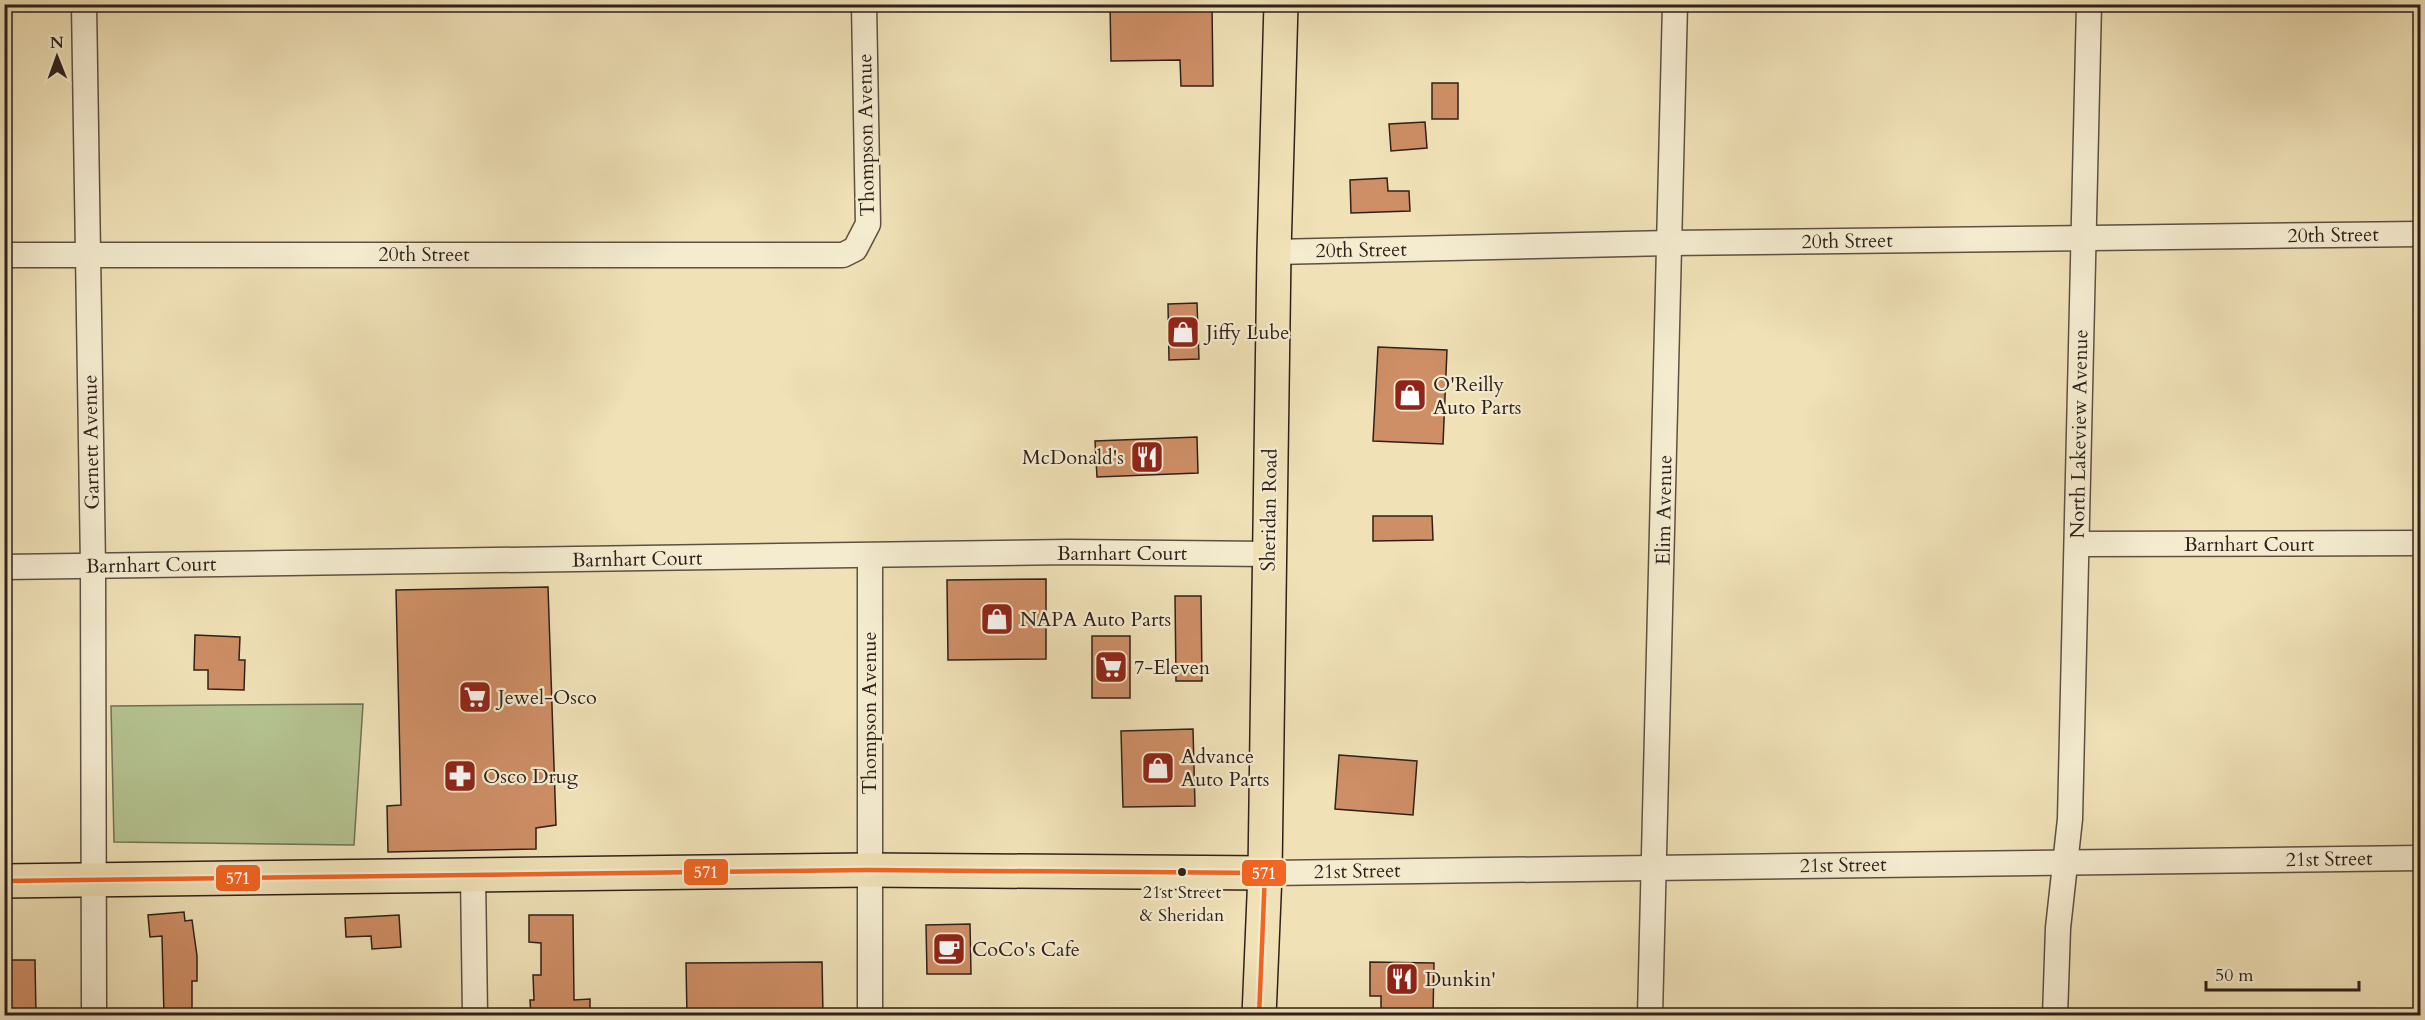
<svg xmlns="http://www.w3.org/2000/svg" width="2425" height="1020" font-family="Cardo,serif">
<style>
.green{fill:#b5c492;stroke:#727256;stroke-width:1.5}
.building{fill:#ce8e66;stroke:#2e211b;stroke-width:1.5}
.lines{fill:none;stroke-linecap:round;stroke-linejoin:round}
.street-casing{stroke:#5e5142;stroke-width:27}
.primary-casing{stroke:#2e211b;stroke-width:36}
.street{stroke:#f5ecd0;stroke-width:24}
.primary{stroke:#f0e1b7;stroke-width:33}
.bus-1-casing{stroke:#f5ecd0;stroke-width:9}
.bus-1{stroke:#f26522;stroke-width:4.5}
.bus-dot{fill:#2e211b;stroke:#f5ecd0;stroke-width:2}
.labels{text-anchor:middle;dominant-baseline:central;stroke-width:4.5;stroke-linejoin:round;paint-order:stroke}
.bus-label{font-size:18px;fill:#2e211b;stroke:#f5ecd0}
.street-label{font-size:20px;fill:#2e211b;stroke:#f5ecd0}
.poi-label{font-size:20px;fill:#2e211b;stroke:#f5ecd0;text-anchor:start}
.line-badge{stroke:#f5ecd0;stroke-width:2}
.badge-label{font-size:16px;text-anchor:middle;font-weight:bold;fill:#fff}
</style>
<rect width="100%" height="100%" fill="#f0e1b7"/>
<filter id="stains"><feTurbulence type="fractalNoise" baseFrequency=".00333" numOctaves="4"/><feColorMatrix values="0 0 0 0 .2 0 0 0 0 .09 0 0 0 0 .02 0 0 0 .5 -.17"/></filter>
<radialGradient id="worn" r=".72"><stop offset=".6" stop-color="#630" stop-opacity="0"/><stop offset="1" stop-color="#630" stop-opacity=".3"/></radialGradient>
<path class="green" d="M363,704L354,845L114,842L111,706Z"/>
<g class="building">
<path d="M1110,4H1212L1213,86H1181L1180,60L1111,61Z"/>
<rect x="1432" y="83" width="26" height="36"/>
<path d="M1425,122L1427,148L1391,151L1389,124Z"/>
<path d="M1387,178L1388,191H1409L1410,211L1351,213L1350,180Z"/>
<path d="M1197,303L1199,359L1169,360L1168,304Z"/>
<path d="M1378,347L1447,350L1443,444L1373,441Z"/>
<path d="M1197,437L1198,473L1097,477L1095,441Z"/>
<path d="M1373,516H1432L1433,540L1373,541Z"/>
<path d="M1046,579V659L948,660L947,580Z"/>
<path d="M548,587L556,825L536,828V849L388,852L387,806L401,805L396,590Z"/>
<path d="M1175,596H1201L1202,681H1176Z"/>
<path d="M195,635L240,637L239,660H245L244,690L208,689V670H194Z"/>
<rect x="1092" y="636" width="38" height="62"/>
<path d="M1193,729L1195,806L1123,807L1121,731Z"/>
<path d="M1339,755L1417,761L1413,815L1335,809Z"/>
<path d="M184,912L185,921L192,920L197,956V981H192V1016H164L162,936L150,937L148,915Z"/>
<path d="M399,915L401,947L372,949L371,936L346,937L345,918Z"/>
<path d="M529,915H573L574,1000L590,999V1016H531L530,1000H534L533,975H541V943L529,942Z"/>
<path d="M970,924L971,974H927L926,925Z"/>
<path d="M4,960H35L36,1016H5Z"/>
<path d="M822,962L823,1016H687L686,963Z"/>
<path d="M1370,962L1434,963L1433,1016H1381V996H1370Z"/>
</g>
<g class="lines">
<g class="street-casing">
<g id="street">
<path d="M84,4L93,566L94,1016"/>
<path d="M1274,252L1670,243L2420,234"/>
<path d="M4,255H843L855,249L868,224L864,4"/>
<path d="M2077,544L2420,543"/>
<path d="M870,556V1016"/>
<path d="M4,567L1069,552L1269,554"/>
<path d="M1265,873L2420,858"/>
<path d="M473,875L475,1016"/>
<path d="M1650,1016L1675,4"/>
<path d="M2055,1016L2058,928L2070,819L2089,4"/>
</g>
</g>
<g class="primary-casing">
<g id="primary">
<path d="M4,881L868,870L1265,873"/>
<path d="M1259,1016L1265,873L1274,252L1281,4"/>
</g>
</g>
<use href="#street" class="street"/>
<use href="#primary" class="primary"/>
<g class="bus-1-casing">
<path id="bus-1" d="M4,881L868,870L1265,873L1259,1016"/>
</g>
<use href="#bus-1" class="bus-1"/>
</g>
<defs>
<g id="shop-square" transform="scale(1.725)"><rect x="-9" y="-9" width="18" height="18" rx="4" fill="#8f2418" stroke="#f5ecd0"/><path d="M-5-2.5h2.3a2.7 3.5 0 0 1 5.4 0H5L5.5 6h-11ZM-1.5-2.5h3a1.5 2.3 0 0 0-3 0Z" fill="#fff"/></g>
<g id="restaurant-square" transform="scale(1.725)"><rect x="-9" y="-9" width="18" height="18" rx="4" fill="#8f2418" stroke="#f5ecd0"/><path d="M-5-6h1v4h1v-4h1v4h1v-4h1v5L-1.5 .5V6h-2V.5L-5-1ZM5-6V6H3V1.5H1.5Q1.5-4 5-6Z" fill="#fff"/></g>
<g id="supermarket-square" transform="scale(1.725)"><rect x="-9" y="-9" width="18" height="18" rx="4" fill="#8f2418" stroke="#f5ecd0"/><path d="M-6-5.5h2.5l.6 2H6L4.5 2H-2.5L-4.4-4H-6ZM-1.5 3.2a1.3 1.3 0 1 0 .1 0ZM3 3.2a1.3 1.3 0 1 0 .1 0Z" fill="#fff"/></g>
<g id="pharmacy-square" transform="scale(1.725)"><rect x="-9" y="-9" width="18" height="18" rx="4" fill="#8f2418" stroke="#f5ecd0"/><path d="M-2-6h4v4h4v4h-4v4h-4v-4h-4v-4h4Z" fill="#fff"/></g>
<g id="cafe-square" transform="scale(1.725)"><rect x="-9" y="-9" width="18" height="18" rx="4" fill="#8f2418" stroke="#f5ecd0"/><path d="M-5.5-4.5H6V0H3Q3 3.5 0 3.5H-2.5Q-5.5 3.5-5.5 0ZM3-3.2v2h1.7v-2ZM-6 4.5H4V6H-6Z" fill="#fff"/></g>
</defs>
<g fill-rule="evenodd">
<use href="#shop-square" x="1183" y="332"/>
<use href="#shop-square" x="1410" y="395"/>
<use href="#restaurant-square" x="1147" y="457"/>
<use href="#shop-square" x="997" y="619"/>
<use href="#supermarket-square" x="1111" y="667"/>
<use href="#supermarket-square" x="475" y="697"/>
<use href="#shop-square" x="1158" y="768"/>
<use href="#pharmacy-square" x="460" y="776"/>
<use href="#cafe-square" x="949" y="949"/>
<use href="#restaurant-square" x="1402" y="979"/>
</g>
<circle class="bus-dot" cx="1182" cy="872" r="5"/>
<g class="labels">
<g class="bus-label">
<text x="1182" y="892">21st Street<tspan x="1182" dy="23">&amp; Sheridan</tspan></text>
</g>
<g class="street-label">
<text transform="translate(866 135) rotate(-91)">Thompson Avenue</text>
<text transform="translate(2333 235) rotate(-1)">20th Street</text>
<text transform="translate(1847 241) rotate(-1)">20th Street</text>
<text transform="translate(1361 250) rotate(-1)">20th Street</text>
<text x="424" y="254">20th Street</text>
<text transform="translate(2079 434) rotate(-89)">North Lakeview Avenue</text>
<text transform="translate(91 442) rotate(-91)">Garnett Avenue</text>
<text transform="translate(1269 510) rotate(-89)">Sheridan Road</text>
<text transform="translate(1664 510) rotate(-89)">Elim Avenue</text>
<text x="2249" y="544">Barnhart Court</text>
<text x="1122" y="553">Barnhart Court</text>
<text transform="translate(637 559) rotate(-1)">Barnhart Court</text>
<text transform="translate(151 565) rotate(-1)">Barnhart Court</text>
<text transform="translate(869 713) rotate(-90)">Thompson Avenue</text>
<text transform="translate(2329 859) rotate(-1)">21st Street</text>
<text transform="translate(1843 865) rotate(-1)">21st Street</text>
<text transform="translate(1357 871) rotate(-1)">21st Street</text>
</g>
<g class="poi-label">
<text x="1206" y="332">Jiffy Lube</text>
<text x="1433" y="384">O'Reilly<tspan x="1433" dy="23">Auto Parts</tspan></text>
<text x="1124" y="457" text-anchor="end">McDonald's</text>
<text x="1020" y="619">NAPA Auto Parts</text>
<text x="1134" y="667">7-Eleven</text>
<text x="498" y="697">Jewel-Osco</text>
<text x="1181" y="756">Advance<tspan x="1181" dy="23">Auto Parts</tspan></text>
<text x="483" y="776">Osco Drug</text>
<text x="972" y="949">CoCo's Cafe</text>
<text x="1425" y="979">Dunkin'</text>
</g>
</g>
<g class="line-badge">
<rect x="683" y="858" width="46" height="28" rx="6" fill="#f26522"/>
<rect x="1241" y="859" width="46" height="28" rx="6" fill="#f26522"/>
<rect x="215" y="864" width="46" height="28" rx="6" fill="#f26522"/>
</g>
<g class="badge-label">
<text x="706" y="878">571</text>
<text x="1264" y="879">571</text>
<text x="238" y="884">571</text>
</g>
<rect width="2425" height="1020" fill="none" stroke="#f0e1b7" stroke-width="24"/>
<rect x="6" y="6" width="2413" height="1008" fill="none" stroke="#2e211b" stroke-width="3"/>
<rect x="12" y="12" width="2401" height="996" fill="none" stroke="#2e211b" stroke-width="1.5"/>
<g transform="translate(57 57) rotate(359)" stroke="#f5ecd0" stroke-width="4.5" paint-order="stroke">
<path d="M0-4.5L10 22L0 15L-10 22Z" fill="#2e211b"/>
<text y="-9" font-size="16" font-weight="bold" text-anchor="middle" fill="#2e211b">N</text>
</g>
<path d="M2206 981v9h153v-9" fill="none" stroke="#2e211b" stroke-width="3"/>
<text x="2215" y="981" font-size="18" fill="#2e211b" stroke="#f5ecd0" stroke-width="4.5" paint-order="stroke">50 m</text>
<rect width="100%" height="100%" filter="url(#stains)"/>
<rect width="100%" height="100%" fill="url(#worn)"/>
</svg>
